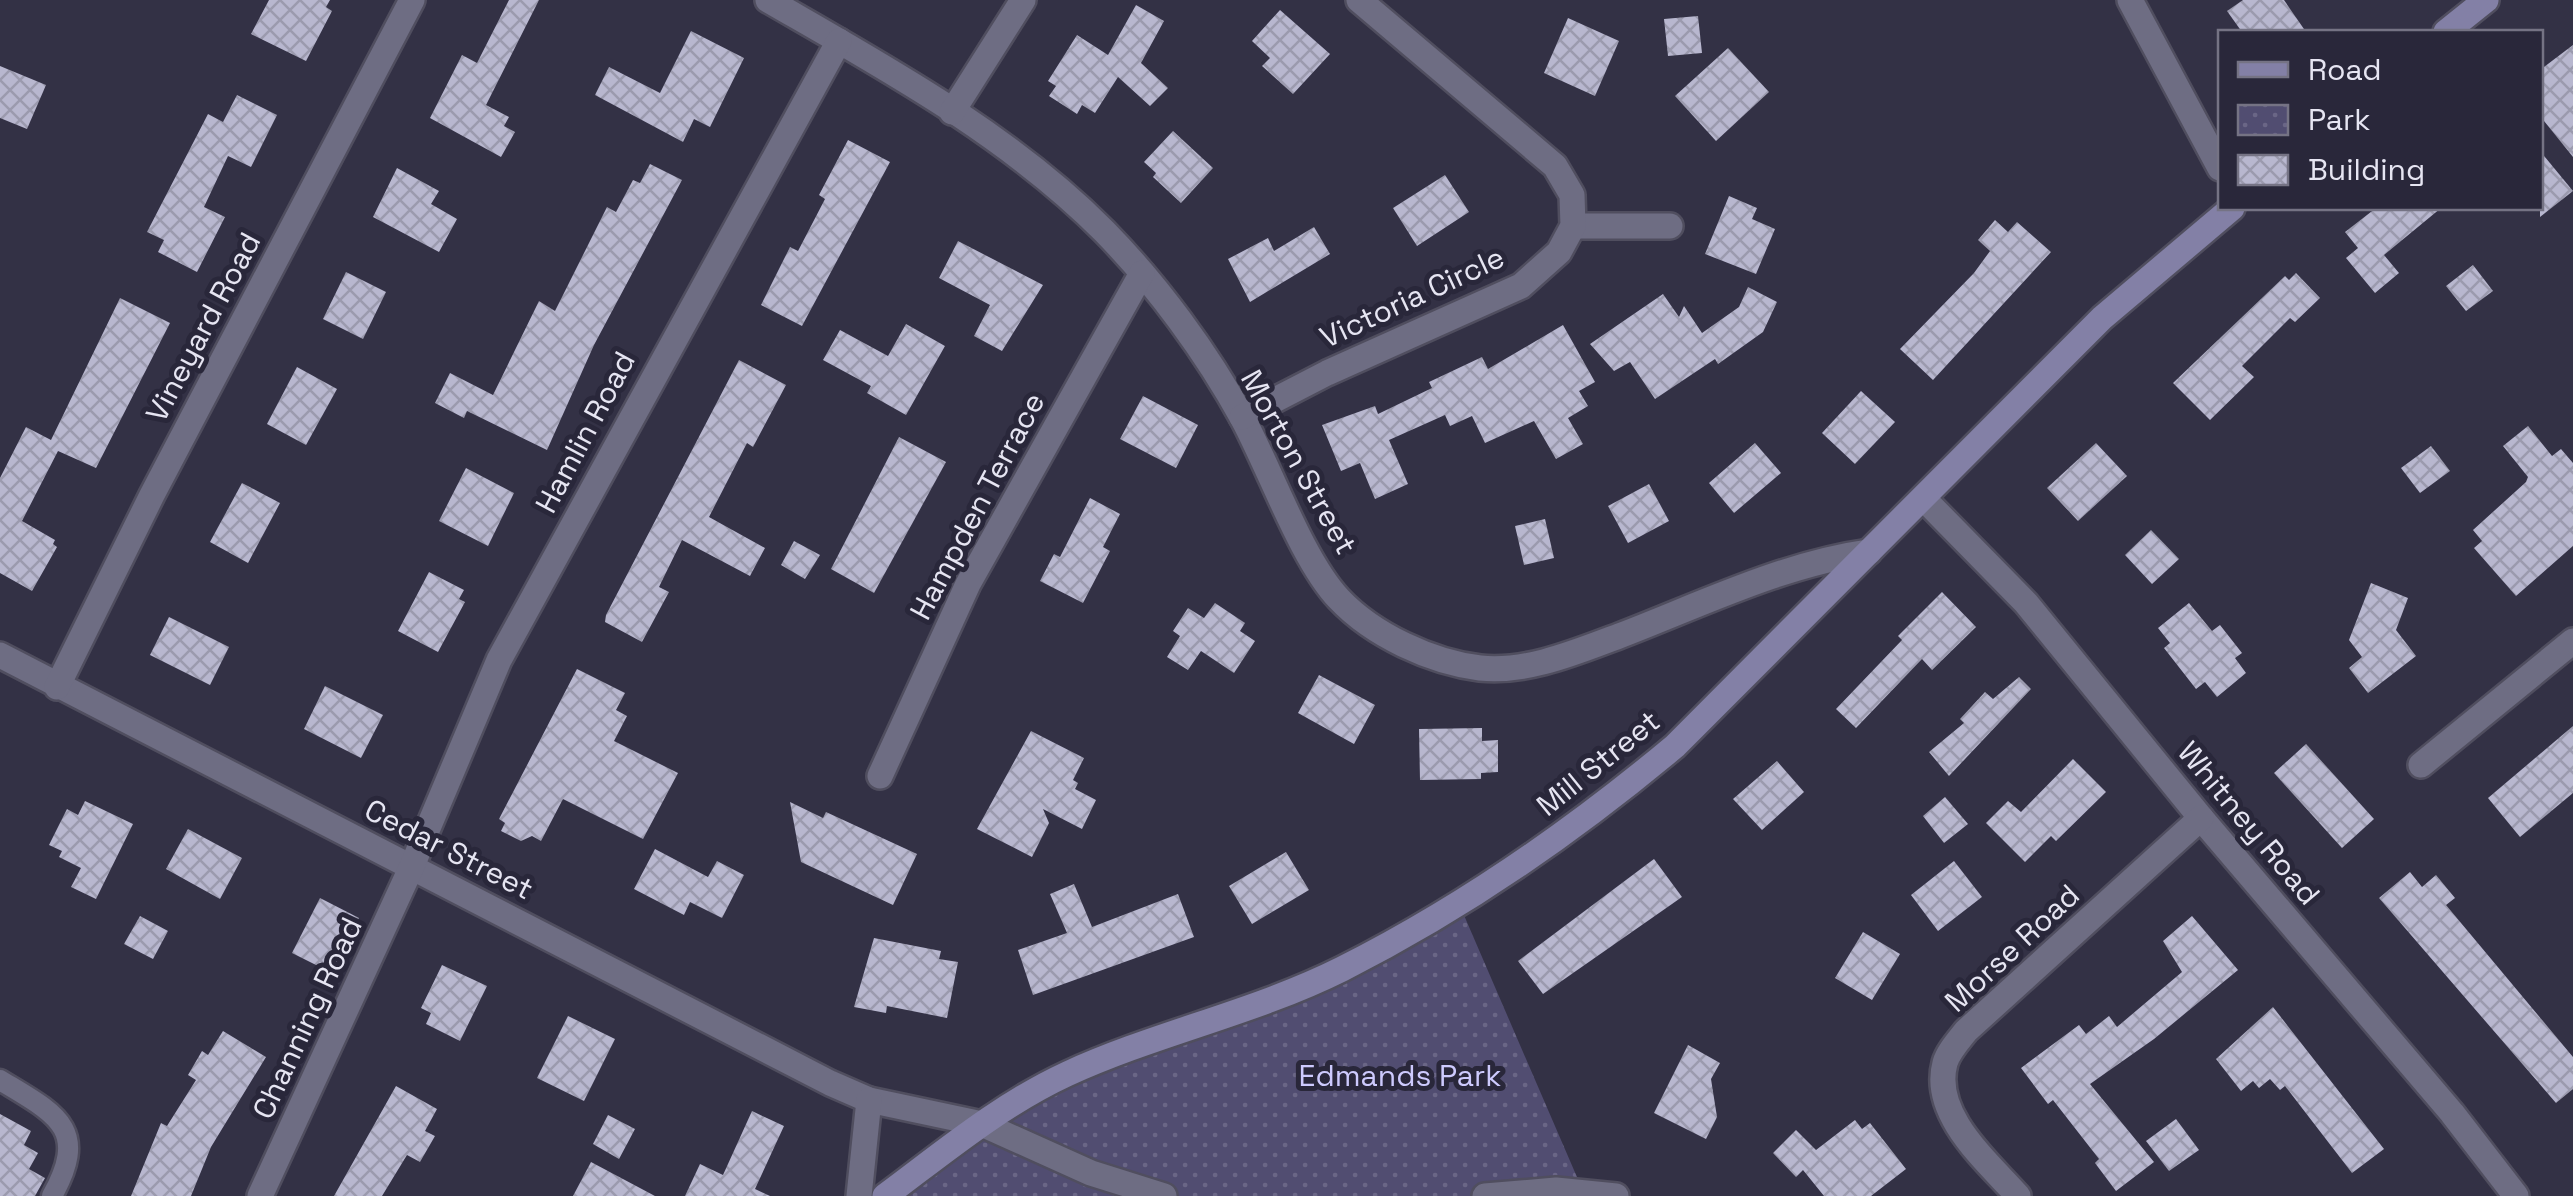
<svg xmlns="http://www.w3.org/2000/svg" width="2573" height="1196" font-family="'Space Grotesk',sans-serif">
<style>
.park{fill:url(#park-dots)}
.building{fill:url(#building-cross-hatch)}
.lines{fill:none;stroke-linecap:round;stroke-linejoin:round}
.lane-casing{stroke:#504e5f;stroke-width:25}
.street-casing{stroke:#504e5f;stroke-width:30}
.secondary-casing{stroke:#504e5f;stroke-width:30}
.lane{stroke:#6e6d83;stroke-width:20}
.street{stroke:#6e6d83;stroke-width:25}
.secondary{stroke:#8380a6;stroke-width:25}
.labels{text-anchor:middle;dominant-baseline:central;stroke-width:10;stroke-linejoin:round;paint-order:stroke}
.street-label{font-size:30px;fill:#e6e5f2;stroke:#29273a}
.park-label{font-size:30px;fill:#cdcafd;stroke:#29273a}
</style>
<defs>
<pattern id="park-dots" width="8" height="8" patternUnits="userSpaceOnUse" patternTransform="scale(2.5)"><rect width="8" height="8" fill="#514d71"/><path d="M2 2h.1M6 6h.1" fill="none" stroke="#6a6686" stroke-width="1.8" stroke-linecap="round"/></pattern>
<pattern id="building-cross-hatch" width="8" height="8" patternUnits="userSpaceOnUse" patternTransform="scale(2.5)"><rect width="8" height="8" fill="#b8b7cf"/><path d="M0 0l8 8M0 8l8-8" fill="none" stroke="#9b9aae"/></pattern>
</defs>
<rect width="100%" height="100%" fill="#333145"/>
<path class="park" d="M1460,906L1583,1191L1616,1196H885L982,1124L1247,1009Z"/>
<g class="building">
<path d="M269,0H330L326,7L332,11L306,61L251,34Z"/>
<path d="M509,0H539L486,105L509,117L504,126L515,132L501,157L430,118L462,55L477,63Z"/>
<path d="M2243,0H2284L2306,32H2242L2227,11Z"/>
<path d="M1136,5L1164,21L1141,63L1168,88L1150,106L1118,77L1095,113L1082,105L1077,114L1049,96L1056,86L1048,81L1077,35L1108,55Z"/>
<path d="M1280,10L1330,54L1293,94L1262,66L1270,58L1252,41Z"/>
<path d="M1698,16L1702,53L1668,56L1664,19Z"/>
<path d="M1568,18L1619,41L1595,96L1544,73Z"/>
<path d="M691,31L744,58L710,127L694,119L683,142L595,95L609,67L660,93Z"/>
<path d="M2573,45V157L2540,116V70Z"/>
<path d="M1728,48L1769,92L1716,141L1675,96Z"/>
<path d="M0,66L46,85L27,129L0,118Z"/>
<path d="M237,95L277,115L251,167L228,156L204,207L225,217L197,272L158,252L164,240L147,232L208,114L223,122Z"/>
<path d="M1173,131L1213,168L1181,203L1153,177L1156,173L1144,162Z"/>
<path d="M848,140L890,162L802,326L761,305L790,247L798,251L825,199L819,195Z"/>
<path d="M2540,151L2573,191L2540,217Z"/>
<path d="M650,164L682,180L594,345L547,450L467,411L464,418L435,403L450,373L493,395L539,301L555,311L607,207L616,212L633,180L640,183Z"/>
<path d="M397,168L439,191L431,204L457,219L439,252L373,217Z"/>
<path d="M1445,175L1469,212L1417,246L1393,208Z"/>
<path d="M1729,196L1757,208L1752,219L1775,229L1756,274L1705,254Z"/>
<path d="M2376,208H2441L2384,255L2399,273L2375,293L2346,258L2358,248L2345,232Z"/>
<path d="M1995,220L2008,232L2017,222L2051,252L1933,380L1900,349L1974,273L1990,251L1978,240Z"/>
<path d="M1314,227L1330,254L1250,302L1228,259L1268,238L1274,251Z"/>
<path d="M958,241L1043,285L1002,351L974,336L990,305L939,278Z"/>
<path d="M2473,265L2493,291L2466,311L2446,286Z"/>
<path d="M346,272L386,292L363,339L323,319Z"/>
<path d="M2296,273L2320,298L2295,322L2290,318L2242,366L2254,377L2210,420L2173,383L2285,276L2289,280Z"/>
<path d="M1748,287L1777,302L1763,332L1718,364L1715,359L1655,399L1630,362L1614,371L1590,344L1663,294L1679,317L1684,306L1702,333L1739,307Z"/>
<path d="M120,298L170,323L96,468L58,451L22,521L55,540L53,544L57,547L32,591L0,573V478L26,427L51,440Z"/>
<path d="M906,324L945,346L906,415L867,393L871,386L823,360L840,330L888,356Z"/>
<path d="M1563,325L1595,382L1579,391L1588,406L1568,418L1583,444L1556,459L1534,421L1485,443L1472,416L1450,426L1445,415L1389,440L1408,484L1375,499L1360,463L1341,471L1322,425L1375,406L1378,414L1432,388L1429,382L1482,357L1488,369Z"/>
<path d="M739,360L786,385L753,447L747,443L709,517L765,548L750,576L682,540L659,587L669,592L642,642L605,622L606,615Z"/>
<path d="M297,367L337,389L306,445L267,424Z"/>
<path d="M1861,391L1895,422L1855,464L1822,433Z"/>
<path d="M1143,396L1198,425L1176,468L1120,439Z"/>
<path d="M2528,426L2552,456L2561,449L2573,463V546L2516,596L2474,548L2482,541L2473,530L2526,482L2528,477L2503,446Z"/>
<path d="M899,437L946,462L874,593L831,569Z"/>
<path d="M1755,443L1781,473L1734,513L1709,483Z"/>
<path d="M2096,443L2127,476L2078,521L2047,488Z"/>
<path d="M2431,446L2450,471L2420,493L2401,468Z"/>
<path d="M466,468L514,493L488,546L439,521Z"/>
<path d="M242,483L280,503L248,563L210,542Z"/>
<path d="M1649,484L1669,521L1628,543L1608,506Z"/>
<path d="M1090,498L1120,514L1103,547L1110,551L1083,603L1040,581L1054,554L1060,557Z"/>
<path d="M1545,519L1554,558L1524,565L1515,526Z"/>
<path d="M2151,530L2179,559L2152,584L2125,555Z"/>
<path d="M794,541L820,555L805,579L781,565Z"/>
<path d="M429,572L464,590L459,599L465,602L438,652L398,631Z"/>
<path d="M2371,583L2408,598L2396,630L2416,656L2368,693L2349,668L2362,657L2349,640Z"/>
<path d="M1942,592L1976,627L1932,670L1922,659L1856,728L1836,709L1902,640L1898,636Z"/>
<path d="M1215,603L1245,623L1240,631L1255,641L1234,673L1201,651L1188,670L1167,657L1180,636L1173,631L1188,608L1204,618Z"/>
<path d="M2189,603L2212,631L2220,625L2242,653L2235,658L2246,673L2217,697L2205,682L2196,689L2164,648L2170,643L2158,628Z"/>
<path d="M169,617L229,647L210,685L150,655Z"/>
<path d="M577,669L625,693L616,710L627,716L614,741L678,773L643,839L563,799L541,841L532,836L521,841L501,831L505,823L499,819Z"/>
<path d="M1319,675L1375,705L1354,744L1298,713Z"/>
<path d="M2019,677L2031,689L1949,776L1929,752L1964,723L1960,719L1985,692L1993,699Z"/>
<path d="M325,686L383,715L361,758L304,729Z"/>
<path d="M2573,726V793L2520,837L2488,798Z"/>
<path d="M1482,728V741L1498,740V772L1481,773V779L1420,780L1419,729Z"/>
<path d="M1031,731L1084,758L1073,780L1078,783L1075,789L1096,800L1082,829L1043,809L1049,823L1032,857L977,829Z"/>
<path d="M2306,744L2374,819L2342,848L2274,773Z"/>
<path d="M2073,759L2106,792L2056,841L2051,836L2025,862L1986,823L2008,801L2021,812Z"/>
<path d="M1777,761L1804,792L1762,830L1733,799Z"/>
<path d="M1945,797L1968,824L1944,843L1923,816Z"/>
<path d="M85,801L133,824L96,899L71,887L81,868L59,857L62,851L49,845L67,809L78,815Z"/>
<path d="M790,802L823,818L826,812L917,854L893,905L801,862Z"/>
<path d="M188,829L242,858L220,899L166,869Z"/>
<path d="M655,849L708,877L717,861L744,875L722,918L690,902L684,915L634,889Z"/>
<path d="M1286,852L1309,890L1252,924L1229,886Z"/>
<path d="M1654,859L1682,897L1543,994L1518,961Z"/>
<path d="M1954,861L1982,897L1938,931L1911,895Z"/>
<path d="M2410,872L2422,887L2436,875L2455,898L2446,905L2573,1057V1089L2556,1103L2379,898Z"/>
<path d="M1074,884L1092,927L1178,894L1194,937L1033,995L1018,950L1067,933L1050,894Z"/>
<path d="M320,898L359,918L332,973L292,953Z"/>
<path d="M140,916L168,931L153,959L124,944Z"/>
<path d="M2192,916L2238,970L2154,1039L2090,1084L2154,1162L2116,1191L2095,1163L2099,1159L2053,1100L2048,1104L2021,1068L2079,1025L2086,1034L2109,1016L2117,1027L2182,972L2163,941Z"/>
<path d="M1863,932L1900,954L1872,1000L1835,978Z"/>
<path d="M874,938L941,951L939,959L958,962L947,1018L887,1006L886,1013L854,1007Z"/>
<path d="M442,965L487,986L460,1041L426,1024L431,1013L421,1008Z"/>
<path d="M2273,1007L2384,1149L2352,1173L2285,1086L2280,1090L2270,1079L2259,1088L2253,1081L2241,1091L2216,1059Z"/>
<path d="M568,1016L615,1039L584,1101L537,1078Z"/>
<path d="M223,1031L266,1057L211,1147L191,1196H131L161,1123L167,1126L196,1080L188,1075L202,1051L208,1055Z"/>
<path d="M1688,1045L1720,1063L1711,1079L1717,1117L1706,1139L1654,1113Z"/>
<path d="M396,1086L437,1109L425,1131L435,1136L420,1162L407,1155L382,1196H334Z"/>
<path d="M752,1111L784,1126L755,1189L770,1196H685L700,1164L723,1175Z"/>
<path d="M0,1114L31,1131L24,1145L38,1153L29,1169L45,1178L35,1196H0Z"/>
<path d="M608,1115L635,1129L619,1159L593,1144Z"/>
<path d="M2176,1119L2199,1150L2169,1171L2146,1141Z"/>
<path d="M1855,1120L1862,1129L1870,1123L1906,1169L1871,1196H1824L1803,1170L1796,1177L1773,1153L1796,1130L1816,1150Z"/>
<path d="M591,1162L655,1196H573Z"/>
</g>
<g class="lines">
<g class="lane-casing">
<path id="lane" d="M0,1080C56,1114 90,1128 52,1196"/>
</g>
<g class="street-casing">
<g id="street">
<path d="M768,0C884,67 1009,135 1104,231C1157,285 1207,353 1243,419C1270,469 1302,560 1339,599C1373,635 1431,662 1480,668C1527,673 1576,652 1619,636C1700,605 1783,564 1869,552"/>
<path d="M2130,0L2220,168"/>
<path d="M952,112L1023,0"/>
<path d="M1573,226H1670"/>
<path d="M1242,417L1327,373L1521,286L1559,252L1573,226L1572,195L1555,166L1359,0"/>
<path d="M1925,500L2026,603L2201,818L2452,1113L2516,1196"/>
<path d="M0,655L830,1083L869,1100L982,1124L1091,1173L1164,1196"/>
<path d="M57,687L152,495L412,0"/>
<path d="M2421,765L2573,641"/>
<path d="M880,776L968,584L1142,273"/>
<path d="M260,1196L412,866L499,660L839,41"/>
<path d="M859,1196L869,1100"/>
<path d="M1485,1196L1556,1190L1616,1196"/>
<path d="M2018,1196C1988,1162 1931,1115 1945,1063C1948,1052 1959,1040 1966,1031L2201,818"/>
</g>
</g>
<g class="secondary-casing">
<g id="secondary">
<path d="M2446,32L2486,0"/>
<path d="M885,1196C943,1153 1000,1105 1067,1074C1156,1033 1254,1013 1342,969C1463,908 1571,833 1675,746L2102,318L2232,208"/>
</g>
</g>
<use href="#lane" class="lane"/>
<use href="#street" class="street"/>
<use href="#secondary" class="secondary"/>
</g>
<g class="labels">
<g class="street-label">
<text transform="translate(1412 297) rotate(-25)">Victoria Circle</text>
<text transform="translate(203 327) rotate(-62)">Vineyard Road</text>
<text transform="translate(585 432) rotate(-62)">Hamlin Road</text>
<text transform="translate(1299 462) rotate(61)">Morton Street</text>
<text transform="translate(977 506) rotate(-62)">Hampden Terrace</text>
<text transform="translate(1598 763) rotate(-39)">Mill Street</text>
<text transform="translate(2249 823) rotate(50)">Whitney Road</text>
<text transform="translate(449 849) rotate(27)">Cedar Street</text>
<text transform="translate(2012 948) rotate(-43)">Morse Road</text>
<text transform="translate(307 1018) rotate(-65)">Channing Road</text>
</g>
<g class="park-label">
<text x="1400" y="1075">Edmands Park</text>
</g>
</g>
<rect x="2218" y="30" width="325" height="180" fill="#29273a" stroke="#757384" stroke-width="2.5"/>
<rect x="2238" y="62" width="50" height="15" fill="#8380a6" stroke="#757384" stroke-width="2.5"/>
<text x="2308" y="80" font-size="30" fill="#e6e5f2">Road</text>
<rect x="2238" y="105" width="50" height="30" fill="url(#park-dots)" stroke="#757384" stroke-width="2.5"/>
<text x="2308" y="130" font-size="30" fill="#e6e5f2">Park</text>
<rect x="2238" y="155" width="50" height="30" fill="url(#building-cross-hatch)" stroke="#757384" stroke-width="2.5"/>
<text x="2308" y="180" font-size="30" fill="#e6e5f2">Building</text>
</svg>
